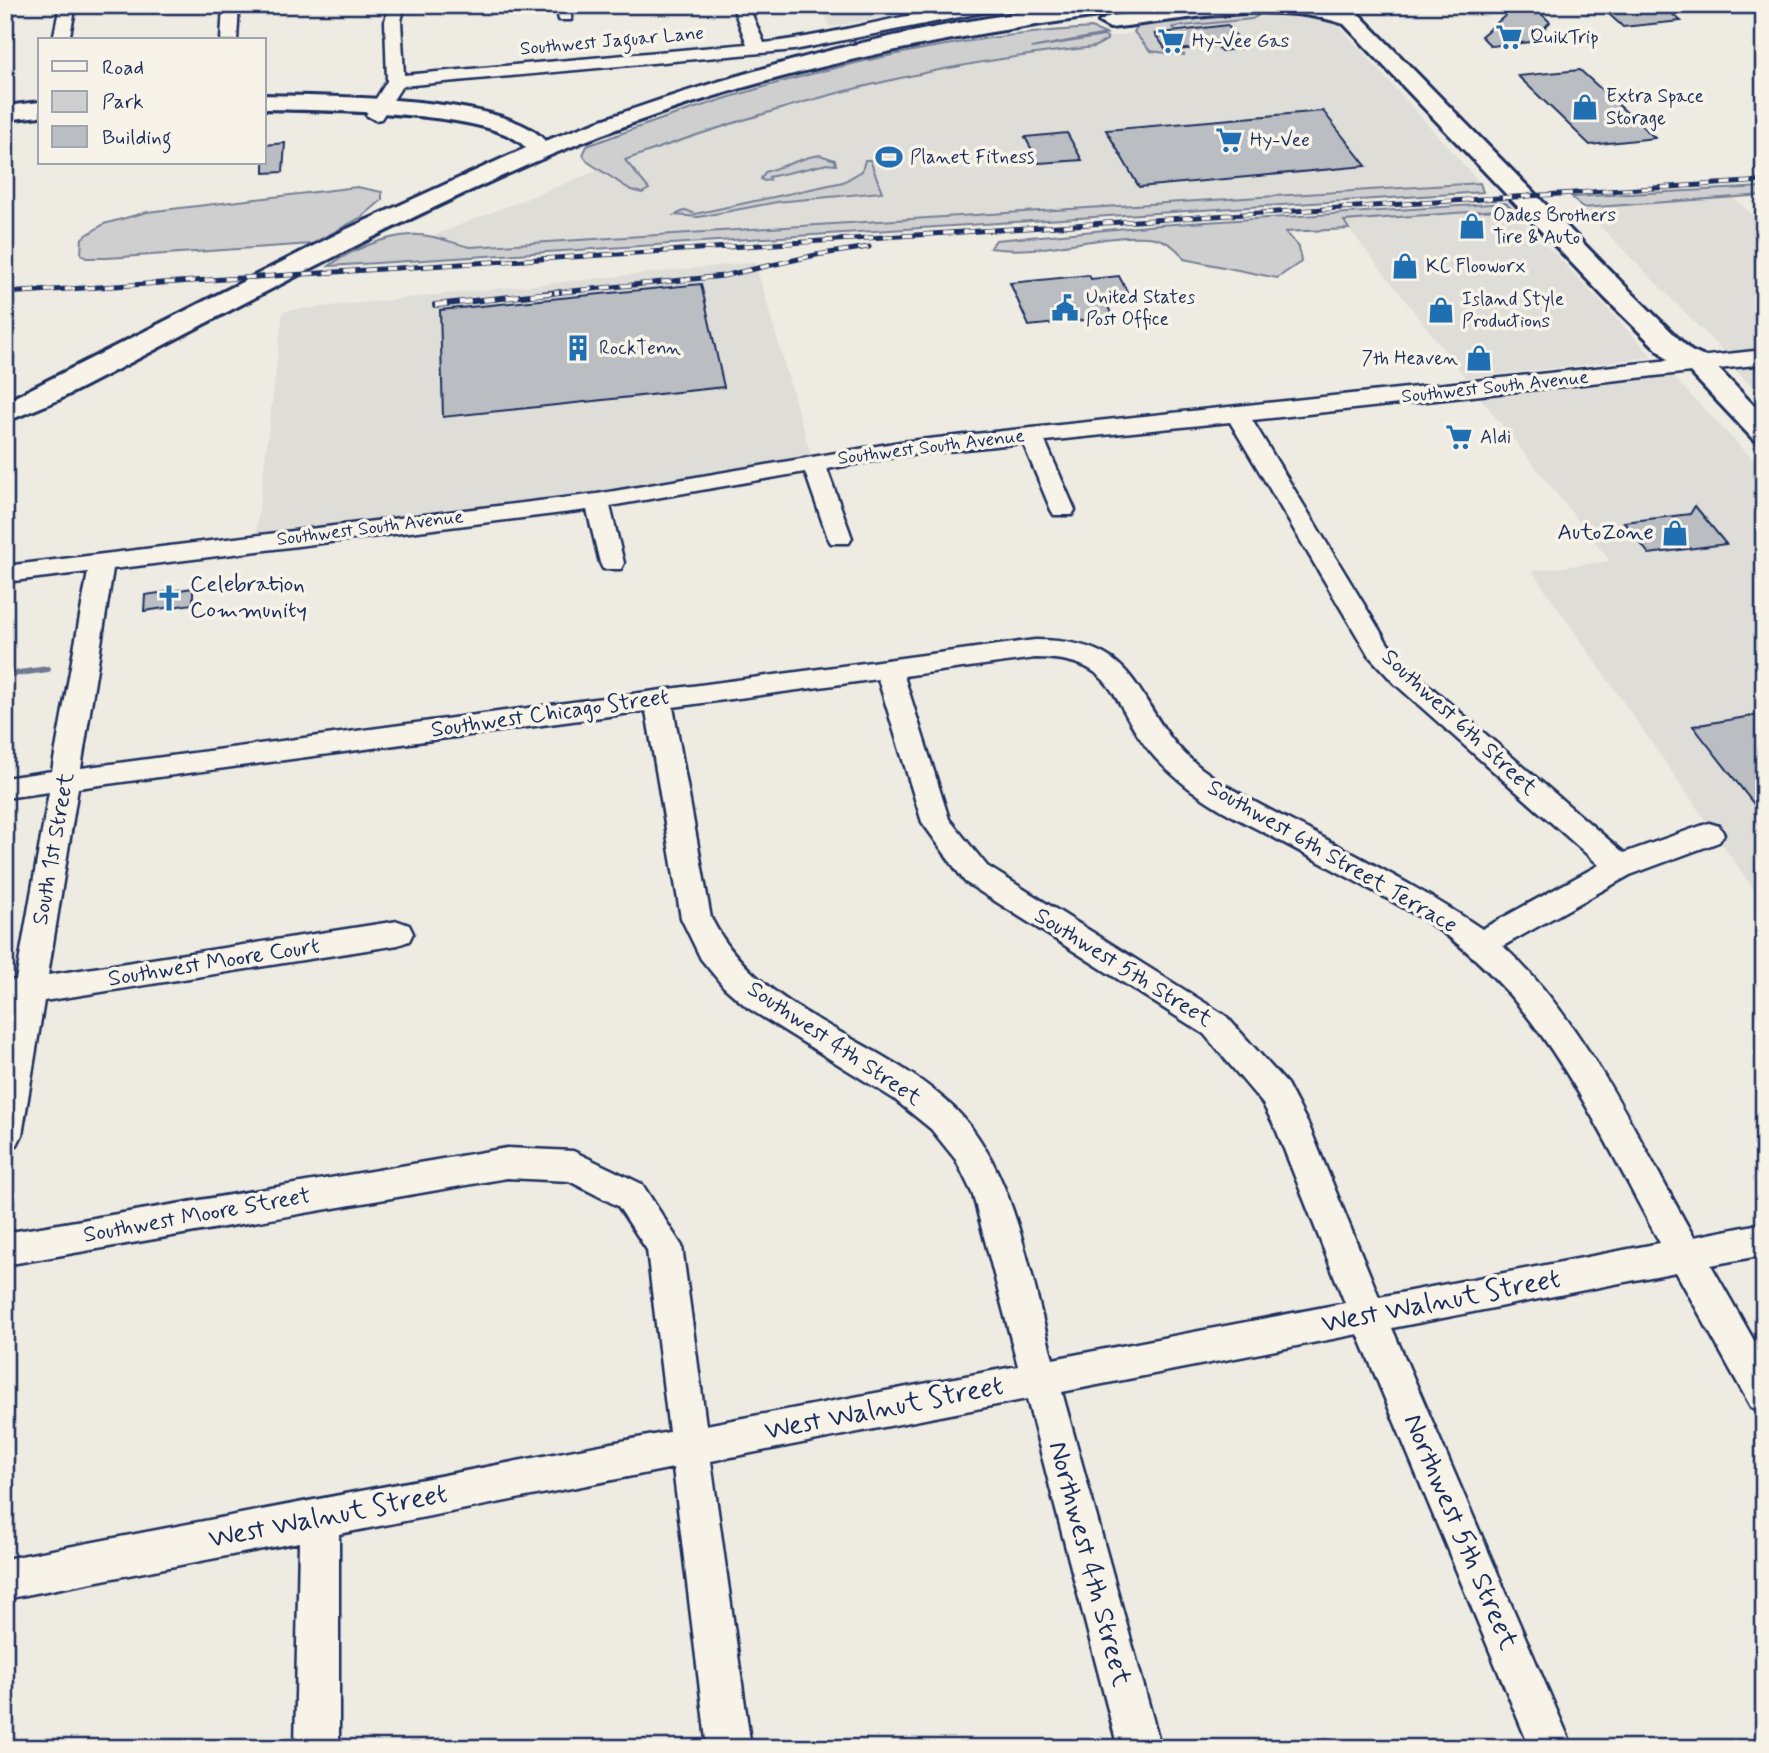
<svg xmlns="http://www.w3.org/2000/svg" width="1769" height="1753" font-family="Mynerve,sans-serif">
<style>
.built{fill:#deddd8}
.green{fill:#cfcfcf;stroke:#757f96;stroke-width:2}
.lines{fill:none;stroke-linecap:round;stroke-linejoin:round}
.stream{stroke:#6e7992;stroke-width:6}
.building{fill:#babdc2;stroke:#1b2f5e;stroke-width:2}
.minor-casing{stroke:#1b2f5e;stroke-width:5}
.major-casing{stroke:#1b2f5e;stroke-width:6}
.minor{fill:#f7f3e8;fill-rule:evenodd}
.major{fill:#f7f3e8;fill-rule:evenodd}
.rail-far1-casing{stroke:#1b2f5e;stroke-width:5}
.rail-casing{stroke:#1b2f5e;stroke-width:6}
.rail-far1{stroke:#f7f3e8;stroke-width:3.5;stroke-dasharray:10;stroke-linecap:butt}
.rail{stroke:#f7f3e8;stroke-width:4.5;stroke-dasharray:12;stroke-linecap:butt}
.labels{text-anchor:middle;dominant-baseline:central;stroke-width:7;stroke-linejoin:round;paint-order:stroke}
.far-poi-label{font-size:19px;fill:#1b2f5e;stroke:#f7f3e8;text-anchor:start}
.far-street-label{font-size:19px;fill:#1b2f5e;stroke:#f7f3e8}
.poi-label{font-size:23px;fill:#1b2f5e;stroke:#f7f3e8;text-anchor:end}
.street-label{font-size:23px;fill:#1b2f5e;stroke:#f7f3e8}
.near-street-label{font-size:28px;fill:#1b2f5e;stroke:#f7f3e8}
</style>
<rect width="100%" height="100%" fill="#eeebe2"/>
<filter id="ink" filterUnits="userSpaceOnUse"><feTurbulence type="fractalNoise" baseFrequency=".0143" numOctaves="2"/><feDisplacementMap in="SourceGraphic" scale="14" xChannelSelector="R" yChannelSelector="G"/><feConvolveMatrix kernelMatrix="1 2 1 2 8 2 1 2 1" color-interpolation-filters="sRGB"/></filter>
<g filter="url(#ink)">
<g class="built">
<path d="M820,5H953L830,27Z"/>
<path d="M1291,14L1323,17L1337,23L1480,183L392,252L634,156L717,126L831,93L992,57L1180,25Z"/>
<path d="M1732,197L1764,225V352L1728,356L1582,208Z"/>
<path d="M1512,209L1653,357L1466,378L1343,221Z"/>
<path d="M755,262L813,463L255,542L283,311Z"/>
<path d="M1764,360V398L1735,370Z"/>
<path d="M1665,376L1673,377L1764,471V904L1532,571L1610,561L1478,395Z"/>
</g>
<g class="green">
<path d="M1246,13L1259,15L1252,19L1173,27L1176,32L1155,34L1167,50L1185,55L1150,51L1134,32L1138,25L1148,21Z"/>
<path d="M1091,28L1106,34L1031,48L1104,36L1107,37V40L1094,47C926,64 783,103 625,160L649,189L642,193L631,190L588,162L583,155L587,146C748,85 919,38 1091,28Z"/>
<path d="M809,157L820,155L835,160L836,165L827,164L769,177L770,180L764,181L761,179L765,172Z"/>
<path d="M865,160H870L882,192L777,202L699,217L675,215L686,210L695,214L843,182L862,171Z"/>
<path d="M1480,183L1483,192L329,266C349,251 385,236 410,235C429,233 452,243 470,247Z"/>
<path d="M357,187L382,192V200L362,217L312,244L107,258H86L81,254L82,238L104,224L147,212Z"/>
<path d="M1764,187V195L1582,208L1572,197Z"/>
<path d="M1506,203L1512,209L1344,221L1349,229L1285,232L1299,247L1301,262L1277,278L1184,259C1177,247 1163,238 1148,237C1096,234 1042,256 990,248L996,240L1159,225Z"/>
</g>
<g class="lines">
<path class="stream" d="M5,675L48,669"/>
</g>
<g class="building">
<path d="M1518,5H1532L1550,22L1531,42L1491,46L1481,36Z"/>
<path d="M1599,5H1661L1681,21L1623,27Z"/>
<path d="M1227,25L1246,48L1221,51L1217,46L1167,51L1155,34Z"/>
<path d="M1580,70L1655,138L1590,145L1518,76Z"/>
<path d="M1323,111L1366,166L1139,187L1106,130Z"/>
<path d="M1067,133L1082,160L1039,163L1025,137Z"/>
<path d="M285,143L283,172L264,173V145Z"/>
<path d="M1089,275L1091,279L1119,276L1130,297L1104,299L1113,317L1029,326L1010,283Z"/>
<path d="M701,284L724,387L443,417L440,310Z"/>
<path d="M1695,506L1726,544L1649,554L1624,522L1690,514Z"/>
<path d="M193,588V604L144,611L145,595Z"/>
<path d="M1764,714V817L1693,726Z"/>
</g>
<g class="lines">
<g class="minor-casing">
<g id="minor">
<path d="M60,5H76L69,40H53Z"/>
<path d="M223,5H239L237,40H221Z"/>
<path d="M389,5H405L401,21L404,75L747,44L732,5H748L764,43C844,35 922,5 1003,5L995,10L794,50L402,86L381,119L375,120L366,115L387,81L385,21Z"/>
<path d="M556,5H572L571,20H559Z"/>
<path d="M1764,350V364L1252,420L1388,644L1412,671L1624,853L1709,823L1719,826L1724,834L1719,842L1630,875L1503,946C1587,1024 1638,1139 1694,1237L1764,1223V1255L1711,1265L1764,1358V1412L1751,1407L1676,1272L1392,1328L1573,1748H1530L1358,1334L1062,1392L1161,1748H1118L1027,1399L711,1461L751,1748H707L673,1468L339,1534V1748H295L299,1542L5,1599V1559L669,1432L647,1250L618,1206L569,1181L507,1178L5,1265V1233L507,1148L573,1151L642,1184L682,1246L706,1425L1018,1366L973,1195L956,1160L931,1129L894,1099L748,1008L724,987L701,959L681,918L646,711L78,788L48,975L398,921L409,925L413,933L409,941L398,945L44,1001L22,1135L17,1145L5,1149V1038L11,1006L5,1007V981L16,980L49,792L5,798V778L52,771L88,572L5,582V566L597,494L900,442ZM1230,422L1369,656L1394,683L1599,865L1482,929C1426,891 1366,861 1307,829C1270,810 1234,793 1201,768C1129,712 1153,640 1035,640L81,768L113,569L587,510L600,563L603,569H621L624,563L610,506L805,472L828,538L831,543H849L852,538L827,469L900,456L1023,443L1051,510L1054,515H1072L1075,510L1045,441ZM1035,658C1120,658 1109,703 1152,754C1159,763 1170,772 1179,780C1205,803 1238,819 1269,835C1317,861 1366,886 1413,913C1537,985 1594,1123 1660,1243L1379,1297L1309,1126L1287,1084L1226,1016L987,866L949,819L904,676ZM878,679L922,822L965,882L1204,1034L1263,1104L1276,1129L1345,1303L1053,1359C1031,1280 1015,1168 955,1109C880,1035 761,1017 711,918L673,707Z"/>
</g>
</g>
<g class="major-casing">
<g id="major">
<path d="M1081,5H1149L1139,11C939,35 739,76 553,154C383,226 222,316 58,400L5,422V402L345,230L526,148C494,109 317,111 264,109V95C325,97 507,95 545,141C718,75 897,26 1081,5Z"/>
<path d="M1209,5H1350L1625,286L1691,351L1709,359L1764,416V442L1753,439L1689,371L1671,363L1605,298L1344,24C1270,0 1186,20 1110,28L1099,22L1110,16Z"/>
<path d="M40,102V116L5,120V106Z"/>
</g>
</g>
<use href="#minor" class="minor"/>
<use href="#major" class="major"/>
<g class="rail-far1-casing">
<g id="rail-far1">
<path d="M5,293L1764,181"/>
<path d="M542,294L723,276L816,255L869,247"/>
</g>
</g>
<g class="rail-casing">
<g id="rail">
<path d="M5,293L13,292"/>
<path d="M435,305L559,292"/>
</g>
</g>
<use href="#rail-far1" class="rail-far1"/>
<use href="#rail" class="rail"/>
</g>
</g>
<defs>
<g id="supermarket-bare" transform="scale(2.1)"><path d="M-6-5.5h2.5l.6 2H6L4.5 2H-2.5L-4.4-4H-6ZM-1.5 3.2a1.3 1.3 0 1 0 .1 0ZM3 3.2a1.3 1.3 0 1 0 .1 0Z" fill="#1f6fb2" stroke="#f7f3e8" stroke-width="2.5" paint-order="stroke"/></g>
<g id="shop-bare" transform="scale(2.1)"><path d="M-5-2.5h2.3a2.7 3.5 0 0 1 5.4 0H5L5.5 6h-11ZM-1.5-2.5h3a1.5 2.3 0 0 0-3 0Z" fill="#1f6fb2" stroke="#f7f3e8" stroke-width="2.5" paint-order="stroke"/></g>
<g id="stadium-bare" transform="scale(2.1)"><path d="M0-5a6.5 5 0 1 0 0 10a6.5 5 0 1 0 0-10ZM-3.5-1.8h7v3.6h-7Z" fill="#1f6fb2" stroke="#f7f3e8" stroke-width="2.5" paint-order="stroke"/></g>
<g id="civic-bare" transform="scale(2.1)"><path d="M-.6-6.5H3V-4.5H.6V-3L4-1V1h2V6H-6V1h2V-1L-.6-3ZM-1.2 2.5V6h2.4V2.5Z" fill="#1f6fb2" stroke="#f7f3e8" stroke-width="2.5" paint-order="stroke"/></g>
<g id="building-bare" transform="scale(2.1)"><path d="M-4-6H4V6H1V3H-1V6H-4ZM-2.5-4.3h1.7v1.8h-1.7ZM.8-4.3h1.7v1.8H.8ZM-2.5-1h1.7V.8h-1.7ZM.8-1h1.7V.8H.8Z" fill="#1f6fb2" stroke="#f7f3e8" stroke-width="2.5" paint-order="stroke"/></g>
<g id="church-bare" transform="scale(2.1)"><path d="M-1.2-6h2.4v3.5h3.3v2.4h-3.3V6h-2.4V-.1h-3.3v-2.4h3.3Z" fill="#1f6fb2" stroke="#f7f3e8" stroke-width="2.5" paint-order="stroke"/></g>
</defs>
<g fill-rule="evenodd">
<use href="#supermarket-bare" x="1509" y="37"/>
<use href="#supermarket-bare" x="1171" y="41"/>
<use href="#shop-bare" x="1585" y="107"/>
<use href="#supermarket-bare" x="1229" y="140"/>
<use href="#stadium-bare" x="889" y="157"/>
<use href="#shop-bare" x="1472" y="226"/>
<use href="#shop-bare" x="1405" y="266"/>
<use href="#civic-bare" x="1065" y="308"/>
<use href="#shop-bare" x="1441" y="310"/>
<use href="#building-bare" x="578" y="348"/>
<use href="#shop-bare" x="1479" y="358"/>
<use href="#supermarket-bare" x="1459" y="437"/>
<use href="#shop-bare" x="1675" y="533"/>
<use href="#church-bare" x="169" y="598"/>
</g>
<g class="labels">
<g class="far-poi-label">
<text x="1530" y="37">QuikTrip</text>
<text x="1192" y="41">Hy-Vee Gas</text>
<text x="1606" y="96">Extra Space<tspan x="1606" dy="22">Storage</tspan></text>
<text x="1250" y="140">Hy-Vee</text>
<text x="910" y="157">Planet Fitness</text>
<text x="1493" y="215">Oades Brothers<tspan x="1493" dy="22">Tire &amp; Auto</tspan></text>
<text x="1426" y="266">KC Flooworx</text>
<text x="1086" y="297">United States<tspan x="1086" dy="22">Post Office</tspan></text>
<text x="1462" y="299">Island Style<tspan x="1462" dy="22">Productions</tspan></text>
<text x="599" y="348">RockTenn</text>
<text x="1458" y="358" text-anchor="end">7th Heaven</text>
<text x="1480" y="437">Aldi</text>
</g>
<g class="far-street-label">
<text transform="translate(612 41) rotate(-5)">Southwest Jaguar Lane</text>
<text transform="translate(1495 387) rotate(-6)">Southwest South Avenue</text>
<text transform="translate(931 447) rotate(-7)">Southwest South Avenue</text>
<text transform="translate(370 528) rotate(-7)">Southwest South Avenue</text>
</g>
<g class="poi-label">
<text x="1654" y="533">AutoZone</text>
<text x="190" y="585" text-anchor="start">Celebration<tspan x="190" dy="26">Community</tspan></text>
</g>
<g class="street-label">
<text transform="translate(550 714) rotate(-8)">Southwest Chicago Street</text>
<text transform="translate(1459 723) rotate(43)">Southwest 6th Street</text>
<text transform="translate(54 849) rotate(-80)">South 1st Street</text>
<text transform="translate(1332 857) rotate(30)">Southwest 6th Street Terrace</text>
<text transform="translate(214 963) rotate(-9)">Southwest Moore Court</text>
<text transform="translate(1123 968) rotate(32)">Southwest 5th Street</text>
<text transform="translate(834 1044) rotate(34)">Southwest 4th Street</text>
<text transform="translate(197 1216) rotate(-10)">Southwest Moore Street</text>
</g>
<g class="near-street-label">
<text transform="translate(1441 1302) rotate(-11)">West Walnut Street</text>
<text transform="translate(884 1409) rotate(-11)">West Walnut Street</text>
<text transform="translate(328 1517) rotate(-11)">West Walnut Street</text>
<text transform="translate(1460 1532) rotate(67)">Northwest 5th Street</text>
<text transform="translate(1089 1564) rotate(75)">Northwest 4th Street</text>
</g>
</g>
<rect width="1769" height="1753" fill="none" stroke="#f7f3e8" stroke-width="28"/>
<rect x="14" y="14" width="1741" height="1725" fill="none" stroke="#1b2f5e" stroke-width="2.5" filter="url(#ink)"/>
<rect x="38" y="38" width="228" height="126" fill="#f7f3e8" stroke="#9fa5b1" stroke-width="2"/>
<rect x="52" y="61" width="35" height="10" fill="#f7f3e8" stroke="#9fa5b1" stroke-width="2"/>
<text x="102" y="74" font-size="21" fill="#1b2f5e">Road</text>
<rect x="52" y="91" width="35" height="21" fill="#cfcfcf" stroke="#9fa5b1" stroke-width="2"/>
<text x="102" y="108" font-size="21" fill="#1b2f5e">Park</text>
<rect x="52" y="126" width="35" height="21" fill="#babdc2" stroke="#9fa5b1" stroke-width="2"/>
<text x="102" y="144" font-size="21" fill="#1b2f5e">Building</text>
</svg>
